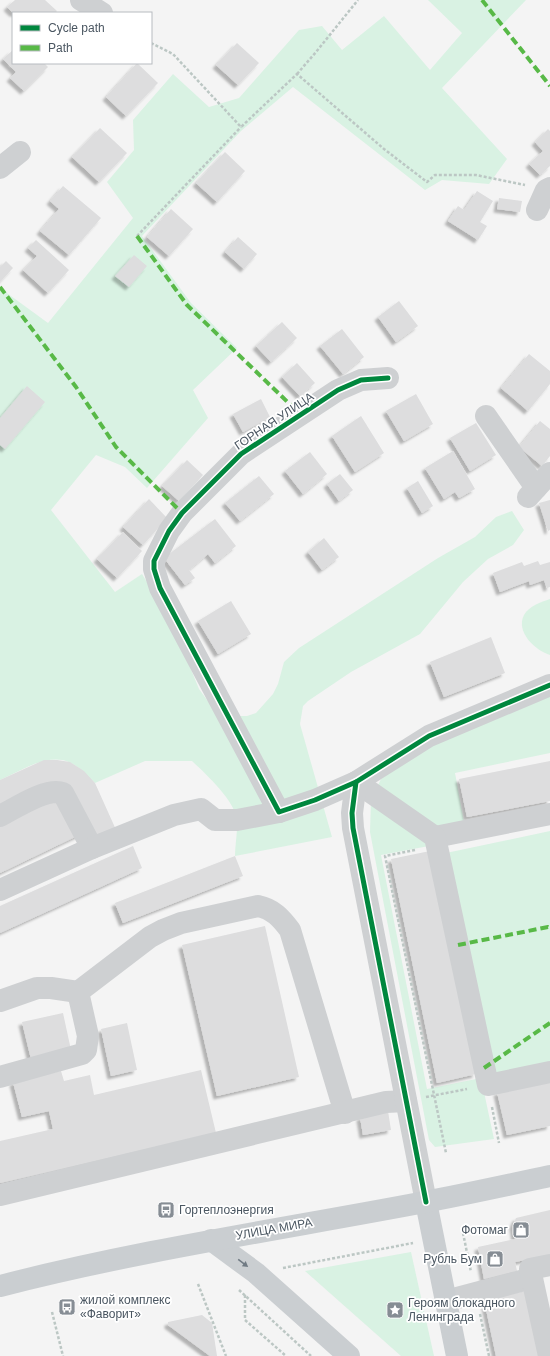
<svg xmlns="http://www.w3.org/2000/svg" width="550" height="1356" font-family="Helvetica,sans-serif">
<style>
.green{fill:#d9f2e3}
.building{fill:#ddddde;filter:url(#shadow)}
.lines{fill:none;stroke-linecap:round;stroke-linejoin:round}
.path{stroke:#bcc7c4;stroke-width:2.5;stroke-dasharray:3 2;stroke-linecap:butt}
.minor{stroke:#ced0d2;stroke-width:22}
.major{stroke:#caced1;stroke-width:22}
.quiet{stroke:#58b947;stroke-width:4;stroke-dasharray:8 4;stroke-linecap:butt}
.cycleway-casing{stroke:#fff;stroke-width:8}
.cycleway{stroke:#00873e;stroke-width:5}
.oneway{fill:#707a83}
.labels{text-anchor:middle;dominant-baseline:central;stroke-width:3.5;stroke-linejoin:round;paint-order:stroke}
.street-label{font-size:12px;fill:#4a5661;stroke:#fff}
.poi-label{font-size:12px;fill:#4a5661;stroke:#fff;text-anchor:start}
</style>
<defs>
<filter id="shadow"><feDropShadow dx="-3.5" dy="3.5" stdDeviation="1" flood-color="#0004"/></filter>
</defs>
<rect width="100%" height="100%" fill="#f4f4f4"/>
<g class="green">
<path d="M428,0H526L442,88L507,159L489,184L442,180L425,190L293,87L241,131L142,236L191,303L237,348L193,390L208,418L147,488L125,467L96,455L51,510L115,592L142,574L172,623L199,689L207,700L219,709L236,716H247L256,713L273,694L278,684L284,662L299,648L438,558L475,537L496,517L512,511L524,530L513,545L488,559L463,582L420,634L351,672L308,701L303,706L300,724L332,837L235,856C235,844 238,830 237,819C234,800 206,774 192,761H145L95,783C87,776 79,767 71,763C49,751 19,772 0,780V288L48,323L133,218L107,182L134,150L133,120L173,74L209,107L239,98L299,30L322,26L342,50L384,16L430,70L462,33Z"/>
<path d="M550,599V655C536,651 515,632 524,615C529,606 541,602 550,599Z"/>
<path d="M550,694V753L455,773L465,827L429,846L381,855L427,1089L481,1078L494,1139L435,1147L429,1140L370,832L371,800L381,779L433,743Z"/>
<path d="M550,831V1065L493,1077L446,853Z"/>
<path d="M411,1252L434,1356H401L305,1271Z"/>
</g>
<g class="building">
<path d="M15,0H45L57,11L55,13H13L7,7Z"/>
<path d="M237,43L259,63L238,85L216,65Z"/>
<path d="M13,50V63H44L48,67L24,91L10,78L16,72L3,59Z"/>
<path d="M137,63L158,83L126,116L106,97Z"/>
<path d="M100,128L127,153L99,182L72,157Z"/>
<path d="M548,129L550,131V166L540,175L529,164L543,151L535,142Z"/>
<path d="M225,152L245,171L217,202L196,183Z"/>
<path d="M63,186L101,218L69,255L40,231L59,209L50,201Z"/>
<path d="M477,191L493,201L480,222L487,226L478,240L448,221L458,206L464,210Z"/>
<path d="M499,198L522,201L520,212L497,209Z"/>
<path d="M171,209L193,229L169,256L147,237Z"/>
<path d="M238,237L257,254L244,269L225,252Z"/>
<path d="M36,240L69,270L48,293L23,270L37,256L28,248Z"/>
<path d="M134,255L147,266L129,287L115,276Z"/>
<path d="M6,261L13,268L0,282V267Z"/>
<path d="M399,301L418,326L396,342L378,317Z"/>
<path d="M282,322L297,338L271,362L256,346Z"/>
<path d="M342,329L364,357L343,374L320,346Z"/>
<path d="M529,354L550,371V384L528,411L501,388Z"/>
<path d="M297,363L315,383L300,396L282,377Z"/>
<path d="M27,386L45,402L5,449L0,445V418Z"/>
<path d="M416,394L433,424L404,441L386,411Z"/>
<path d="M261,399L270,417L243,432L233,414Z"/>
<path d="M361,416L384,453L355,472L332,436Z"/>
<path d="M540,421L550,429V456L542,466L519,447Z"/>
<path d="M476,423L496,455L470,471L450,438Z"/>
<path d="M453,451L475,489L459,498L455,492L444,499L425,468Z"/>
<path d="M310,452L327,474L303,494L285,471Z"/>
<path d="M187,460L203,475L179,501L162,486Z"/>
<path d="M340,474L353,490L339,501L327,484Z"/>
<path d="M259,476L274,494L240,521L225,503Z"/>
<path d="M418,481L433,506L422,513L407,488Z"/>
<path d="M149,499L167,518L143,545L123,527Z"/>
<path d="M550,500V530L548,531L539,503Z"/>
<path d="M215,519L236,546L215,563L208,554L189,570L195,578L185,585L164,558Z"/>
<path d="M123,532L142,551L117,578L97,559Z"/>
<path d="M324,538L339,557L322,570L308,552Z"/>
<path d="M538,561L540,565L550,562V587L547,588L544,580L530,585L529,581L500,592L493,573L522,562L524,566Z"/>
<path d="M231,601L251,634L218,654L198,621Z"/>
<path d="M491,637L505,673L444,697L430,662Z"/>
<path d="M44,760H57L70,762L84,771L95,783L117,832L93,843L53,785L0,809V780Z"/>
<path d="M550,761V801L467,817L459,779Z"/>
<path d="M62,796L81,834L0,873V826Z"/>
<path d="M133,846L142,868L0,933V906Z"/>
<path d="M430,851L476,1074L437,1083L391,859Z"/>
<path d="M235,856L243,876L123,923L115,903Z"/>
<path d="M265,926L299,1077L217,1096L182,945Z"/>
<path d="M63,1013L71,1050L31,1059L22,1022Z"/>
<path d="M127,1023L137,1070L111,1076L101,1029Z"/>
<path d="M201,1070L216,1133L0,1183V1141L53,1129L49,1111L22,1117L13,1082L61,1071L64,1081L90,1075L94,1095Z"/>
<path d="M550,1081V1126L507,1135L497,1092Z"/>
<path d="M388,1111L391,1130L363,1135L360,1117Z"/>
<path d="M550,1210V1255L515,1262L517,1271L484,1279L478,1247L515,1239L513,1225L516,1218Z"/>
<path d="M526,1291L540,1356H496L484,1300Z"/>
<path d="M202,1315L212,1323L217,1356H210L168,1325V1322Z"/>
</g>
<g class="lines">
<g class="path">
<path d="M151,43L173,54L241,127L297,74L384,149L427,182L435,175H476L525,185"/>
<path d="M297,74L316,52L358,0"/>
<path d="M137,236L241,127"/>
<path d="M415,850L385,856L446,1153"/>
<path d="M426,1097L467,1089"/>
<path d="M492,1107L499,1143"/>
<path d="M463,1233L471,1272"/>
<path d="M283,1268L413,1243"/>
<path d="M198,1284L226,1356"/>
<path d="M239,1290L311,1356"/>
<path d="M245,1295V1320L286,1356"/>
<path d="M52,1312L63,1356"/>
<path d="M480,1314L489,1356"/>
</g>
<g class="minor">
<path d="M81,0L102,13"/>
<path d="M0,168L20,152"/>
<path d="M537,210L546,190L550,188"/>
<path d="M486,416L536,488"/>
<path d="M528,497L550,473"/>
<path d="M279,812L160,588L154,569V561L169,531L182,513L241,454L338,390L361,380L388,378"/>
<path d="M0,816C16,808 46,787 63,793L92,848"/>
<path d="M435,837L550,814"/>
<path d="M0,890L92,848L174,815L201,809L215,820H237L279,812L315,800L356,782L435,837L488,1085L550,1072"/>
<path d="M0,1001L37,988H51L78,992"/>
<path d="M0,1077L82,1054L86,1050L88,1036L78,992L150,937L163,930L181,923L258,906C273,909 281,918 290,930L345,1113"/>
<path d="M0,1195L386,1102L406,1101"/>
<path d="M426,1202L353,828L352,813L356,782L429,736L550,685"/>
<path d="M446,1301L532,1278"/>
<path d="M549,1356L530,1269L550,1265"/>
</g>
<g class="major">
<path d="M426,1202L457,1356"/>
<path d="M211,1240L256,1273L349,1356"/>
<path d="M0,1286C140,1250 283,1229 425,1202C467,1194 508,1185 550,1176"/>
</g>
<g class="quiet">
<path d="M482,0L550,86"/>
<path d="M137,236L187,305L300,414"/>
<path d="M0,287L76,387L116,447L182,513"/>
<path d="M458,945L548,927L550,928"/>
<path d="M484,1068L550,1023"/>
</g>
<g class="cycleway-casing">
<g id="cycleway">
<path d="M356,782L315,800L279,812L160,588L154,569V561L169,531L182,513L241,454L338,390L361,380L388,378"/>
<path d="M426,1202L353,828L352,813L356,782L429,736L550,685"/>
</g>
</g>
<use href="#cycleway" class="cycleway"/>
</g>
<defs><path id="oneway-solid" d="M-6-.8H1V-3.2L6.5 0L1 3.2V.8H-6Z"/></defs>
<use class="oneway" href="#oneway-solid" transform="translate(243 1263) rotate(37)"/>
<defs>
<g id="bus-square" transform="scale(0.9)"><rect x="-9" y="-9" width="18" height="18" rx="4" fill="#868d94" stroke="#fff"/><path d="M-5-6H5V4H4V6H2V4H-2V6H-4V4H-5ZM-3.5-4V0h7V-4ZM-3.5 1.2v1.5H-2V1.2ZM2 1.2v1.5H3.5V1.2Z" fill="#fff"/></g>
<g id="shop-square" transform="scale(0.9)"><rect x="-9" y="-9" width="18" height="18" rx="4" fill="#868d94" stroke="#fff"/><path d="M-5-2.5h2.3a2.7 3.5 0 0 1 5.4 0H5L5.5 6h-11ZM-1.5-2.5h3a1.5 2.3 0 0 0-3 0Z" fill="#fff"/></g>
<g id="sight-square" transform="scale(0.9)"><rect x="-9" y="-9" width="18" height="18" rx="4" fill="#868d94" stroke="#fff"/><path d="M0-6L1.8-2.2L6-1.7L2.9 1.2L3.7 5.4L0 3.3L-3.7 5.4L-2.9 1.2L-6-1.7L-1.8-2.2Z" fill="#fff"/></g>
</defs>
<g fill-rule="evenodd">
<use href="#bus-square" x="166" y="1210"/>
<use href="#shop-square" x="521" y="1230"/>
<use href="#shop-square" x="495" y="1259"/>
<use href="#bus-square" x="67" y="1307"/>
<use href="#sight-square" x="395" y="1310"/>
</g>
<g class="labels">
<g class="street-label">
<text transform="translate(274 421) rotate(-34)">ГОРНАЯ УЛИЦА</text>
<text transform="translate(274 1229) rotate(-10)">УЛИЦА МИРА</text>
</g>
<g class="poi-label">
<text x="179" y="1210">Гортеплоэнергия</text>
<text x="508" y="1230" text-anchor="end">Фотомаг</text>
<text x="482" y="1259" text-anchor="end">Рубль Бум</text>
<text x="80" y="1300">жилой комплекс<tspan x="80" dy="14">«Фаворит»</tspan></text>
<text x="408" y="1303">Героям блокадного<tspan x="408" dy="14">Ленинграда</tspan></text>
</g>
</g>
<rect x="12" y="12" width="140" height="52" fill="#ffffff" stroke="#b7bbc0"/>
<rect x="20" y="25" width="20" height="6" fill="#00873e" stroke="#b7bbc0"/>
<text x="48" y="32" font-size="12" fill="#4a5661">Cycle path</text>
<rect x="20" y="45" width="20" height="6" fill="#58b947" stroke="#b7bbc0"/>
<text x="48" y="52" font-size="12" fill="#4a5661">Path</text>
</svg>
